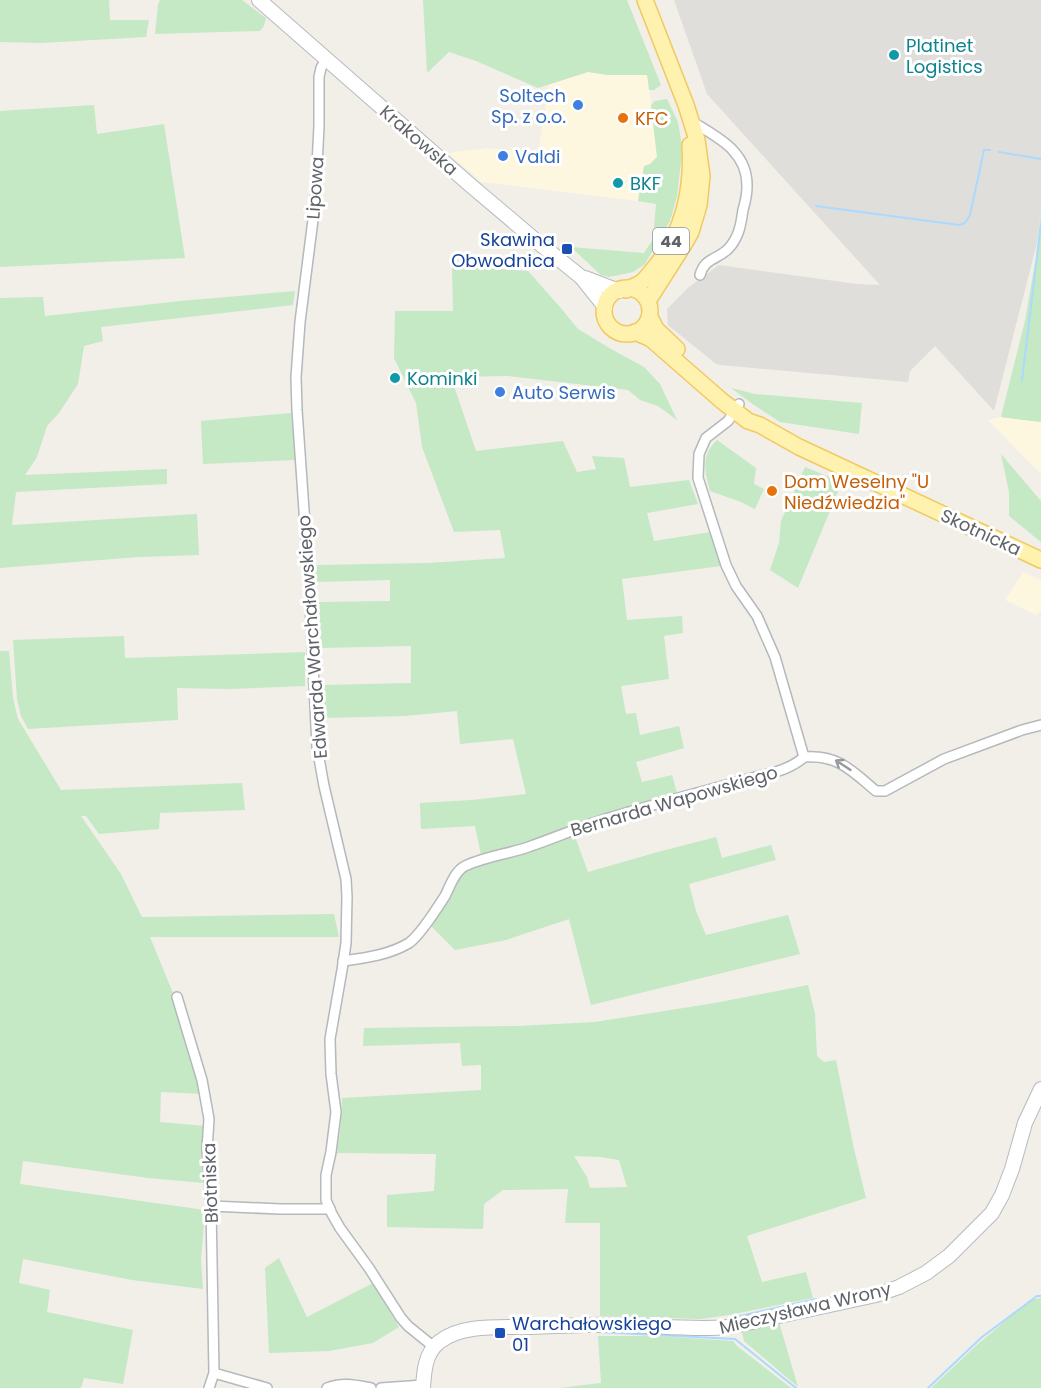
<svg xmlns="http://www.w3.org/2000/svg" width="1041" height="1388" font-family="Poppins,sans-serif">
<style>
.commercial{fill:#fef7e0}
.industrial{fill:#e0deda}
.green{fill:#c5e8c5;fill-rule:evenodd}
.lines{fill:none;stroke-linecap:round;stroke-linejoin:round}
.stream{stroke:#aadaff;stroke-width:2}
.street-casing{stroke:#b5b8bc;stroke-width:12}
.secondary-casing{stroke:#b6babf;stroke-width:16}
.primary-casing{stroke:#f2c960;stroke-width:18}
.street{stroke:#fff;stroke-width:9}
.secondary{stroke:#fff;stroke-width:14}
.primary{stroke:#fff2af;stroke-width:15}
.oneway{stroke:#979a9d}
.culture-dot{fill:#0f9aa8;stroke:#fff;stroke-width:2}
.shop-dot{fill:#3f7fe0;stroke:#fff;stroke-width:2}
.food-dot{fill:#e8710a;stroke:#fff;stroke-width:2}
.transit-dot{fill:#1a4fb4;stroke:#fff;stroke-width:2}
.labels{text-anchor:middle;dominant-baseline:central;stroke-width:6;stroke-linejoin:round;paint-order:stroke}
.shield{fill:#fff;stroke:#8f9295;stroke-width:1.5}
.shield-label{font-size:16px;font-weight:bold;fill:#5f6368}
.culture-label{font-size:18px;fill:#0d838f;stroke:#fff;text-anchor:start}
.shop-label{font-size:18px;fill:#366cbe;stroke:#fff;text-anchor:start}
.food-label{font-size:18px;fill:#c56008;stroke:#fff;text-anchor:start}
.street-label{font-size:18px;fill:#5f6368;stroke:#fff}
.transit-label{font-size:18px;fill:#164399;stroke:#fff;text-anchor:end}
</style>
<rect width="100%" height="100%" fill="#f1efe8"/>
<g class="commercial">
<path d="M588,72L608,75H648L657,157L650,164L644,167L638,201L482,182L449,154L454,152L488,148L538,153L549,84Z"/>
<path d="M1001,417L1041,422V474L988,420Z"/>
<path d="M1023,572L1041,580V611L1036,615L1005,600Z"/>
</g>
<path class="industrial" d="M674,0H1041V211L1037,243L994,411L935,346L910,371L908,382L720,365L716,364L668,325L667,309L689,287L719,265L857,284L880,285L707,94Z"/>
<g class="green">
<path d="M0,0H109L110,20H149L146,37L40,43L0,42Z"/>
<path d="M160,0H242L266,18L264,26L260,31L155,34L158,5Z"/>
<path d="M423,0H627L661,85L654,90H649L647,75H608L588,72L538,88L476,61L449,52L427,73Z"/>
<path d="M667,99L678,122L681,140L682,153L677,196L670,221L645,264L633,272L609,277L601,275L571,247L644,253L653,239L656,204L638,201L644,166L650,164L657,157L651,105L655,101Z"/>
<path d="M94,105L97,134L164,124L185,258L0,267V111Z"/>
<path d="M1041,211V422L1001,417L1025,321L1036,257Z"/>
<path d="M452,266L528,271L560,307L578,329L611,349L644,367L660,384L677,420L658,406L640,400L628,390L508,376L451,377L476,451L563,441L577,472L596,469L592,456L624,458L630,487L689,480L698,504L647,513L654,541L711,532L721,566L622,579L627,620L682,616L683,633L664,636L669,679L621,686L626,714L636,713L640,735L679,726L684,748L636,762L642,782L672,775L677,793L571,824L529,844L481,855L475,826L421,829L420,803L472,800L526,794L513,739L460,744L457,711L405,716L323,718L322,685L411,683V646L321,648L319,602L390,601V580L316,582L315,565L428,563L505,558L500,530L454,532L422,447L416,403L394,358L395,311H453Z"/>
<path d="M295,291L293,305L101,327L103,341L84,346L78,384L59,413L47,426L37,457L25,475L167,469V484L16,492L12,525L197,514L199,555L138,557L0,568V298L43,297L45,316L180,301Z"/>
<path d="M731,388L755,394L862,403L859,434L780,422L754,405Z"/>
<path d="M291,413L296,460L203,464L201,421Z"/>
<path d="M717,440L756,468L754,484L764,489L755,509L741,502L710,491C705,471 700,456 717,440Z"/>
<path d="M1001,454L1041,501V542L1009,516V492Z"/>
<path d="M805,467L842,482L798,588L770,570L779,543L781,521Z"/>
<path d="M124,636L125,658L305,652V686L228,689L177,688L178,720L28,729L21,716L17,699L13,640Z"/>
<path d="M0,651H9L13,698L18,719L61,790L242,783L245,810L160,813L159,829L99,834L86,816H81L121,874L142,917L334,914L339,937H150L175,998L202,1094L161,1092L160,1122L205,1126L204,1183L148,1178L23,1161L20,1184L205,1210L201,1260L203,1289L132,1280L23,1259L19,1283L50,1290L47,1312L133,1330L123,1384L84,1378L81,1388H0Z"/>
<path d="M573,831L588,872L658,852L716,837L722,858L771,845L776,860L689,884L696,911L706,935L788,915L800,954L591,1005L569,919L506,940L455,950L431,926L466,869L482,862L520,854Z"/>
<path d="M808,985L815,1014L817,1056L824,1062L836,1060L854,1149L866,1198L747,1236L762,1282L806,1272L813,1298L729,1315L701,1319L600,1316V1223H565L568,1189L503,1190L484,1204L483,1229L387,1227V1195L434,1191L436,1154L337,1153L341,1123L342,1098L481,1090V1065L462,1066L460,1043L363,1046L364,1028L519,1026L595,1022L715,1003ZM574,1156L600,1157L619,1160L627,1187L590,1188L587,1177Z"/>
<path d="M279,1258L307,1317L373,1283L399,1327L373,1343L329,1351L269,1353L265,1268Z"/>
<path d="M1041,1298V1388H931L978,1344L1030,1300Z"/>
<path d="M779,1322L798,1387L744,1341L742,1332Z"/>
<path d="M598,1336H656L733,1341L737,1346L791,1388H559L601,1383Z"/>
</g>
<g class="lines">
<g class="stream">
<path d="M999,152L1041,159"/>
<path d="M816,206L959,225C966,224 967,220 970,215L984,150H990"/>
<path d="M1022,380L1041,224"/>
<path d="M731,1318L816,1299"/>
<path d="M598,1332L735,1339L796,1388"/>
<path d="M928,1388L982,1337L1037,1296H1041"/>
</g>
<g class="street-casing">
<g id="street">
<path d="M326,59L321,68L319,77V126L315,204L300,322L296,377L297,410L309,582L317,747L324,786L346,879L347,897L346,943L342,970L330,1039L331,1074L336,1112L331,1152L326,1175V1200L332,1214L340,1228L369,1268L401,1318L408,1326L434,1347"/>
<path d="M691,121C717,137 748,151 747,187C747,195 745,203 743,210C741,224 739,237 729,248C718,260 705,257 700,275"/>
<path d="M804,757C838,754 852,771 876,791H885L944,759L1022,730L1041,725"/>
<path d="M343,961C365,958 389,955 409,943C419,936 438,907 445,896C450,886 455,871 465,866C486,856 510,854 531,846C557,837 582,826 609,818C658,803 709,790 759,776C775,773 792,768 804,757L775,657L757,616L736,586L726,565L698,478L699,454L706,438L728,421L739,404"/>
<path d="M177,997L202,1080L209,1119L207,1149L211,1206L214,1373L209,1388"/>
<path d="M211,1206L280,1209H330"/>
<path d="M214,1373L267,1388"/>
<path d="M327,1388C342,1382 355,1385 371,1388"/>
<path d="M381,1388L423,1385"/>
</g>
</g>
<g class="secondary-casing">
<g id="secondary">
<path d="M259,0L469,184L534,239L581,277L605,307"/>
<path d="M585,278L619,291"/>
<path d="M423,1388C424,1372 425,1353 439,1342C463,1323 503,1328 532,1327C564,1326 596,1324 628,1325C662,1326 694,1330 728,1327L876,1295L899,1287L926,1273L949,1256L992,1213L1002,1195L1012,1169L1025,1123L1041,1089"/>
</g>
</g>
<g class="primary-casing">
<g id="primary">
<path d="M645,0L686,105L697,140L702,176L699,205L691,232L683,246L648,301"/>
<circle cx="627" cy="311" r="23"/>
<path d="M626,290C632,287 638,285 643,281C647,277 651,272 655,267C683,233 693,189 690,145"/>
<path d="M650,317L656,329L677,349"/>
<path d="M635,332L651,339L722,401L748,421L760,425L799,447L1041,560"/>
</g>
</g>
<use href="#street" class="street"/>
<use href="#secondary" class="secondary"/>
<use href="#primary" class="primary"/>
</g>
<defs><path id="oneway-shaft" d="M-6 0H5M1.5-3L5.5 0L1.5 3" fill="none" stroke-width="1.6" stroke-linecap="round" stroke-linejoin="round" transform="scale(1.5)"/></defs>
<use class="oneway" href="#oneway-shaft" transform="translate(843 765) rotate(-147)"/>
<g class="culture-dot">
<circle cx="894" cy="55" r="6"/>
<circle cx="618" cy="183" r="6"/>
<circle cx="395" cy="378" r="6"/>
</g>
<g class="shop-dot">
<circle cx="578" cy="105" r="6"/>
<circle cx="503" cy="156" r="6"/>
<circle cx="500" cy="392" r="6"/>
</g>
<g class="food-dot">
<circle cx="623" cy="118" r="6"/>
<circle cx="772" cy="491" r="6"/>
</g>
<g class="transit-dot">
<rect x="561" y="243" width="12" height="12" rx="3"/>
<rect x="494" y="1327" width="12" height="12" rx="3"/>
</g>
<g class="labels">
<rect class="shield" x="653" y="228" width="36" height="26" rx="4.5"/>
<g class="shield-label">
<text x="671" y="241">44</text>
</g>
<g class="culture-label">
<text x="906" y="45">Platinet<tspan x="906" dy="21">Logistics</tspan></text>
<text x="630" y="183">BKF</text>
<text x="407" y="378">Kominki</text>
</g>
<g class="shop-label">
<text x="566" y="95" text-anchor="end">Soltech<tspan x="566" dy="21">Sp. z o.o.</tspan></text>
<text x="515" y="156">Valdi</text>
<text x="512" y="392">Auto Serwis</text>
</g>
<g class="food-label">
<text x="635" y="118">KFC</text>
<text x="784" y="481">Dom Weselny "U<tspan x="784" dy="21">Niedźwiedzia"</tspan></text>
</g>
<g class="street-label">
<text transform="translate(419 140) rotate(41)">Krakowska</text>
<text transform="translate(315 188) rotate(-86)">Lipowa</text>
<text transform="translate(981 532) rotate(25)">Skotnicka</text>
<text transform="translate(312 637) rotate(-94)">Edwarda Warchałowskiego</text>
<text transform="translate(674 801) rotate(-16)">Bernarda Wapowskiego</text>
<text transform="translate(210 1183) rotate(-92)">Błotniska</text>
<text transform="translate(805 1308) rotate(-13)">Mieczysława Wrony</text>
</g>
<g class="transit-label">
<text x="555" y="239">Skawina<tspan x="555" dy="21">Obwodnica</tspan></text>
<text x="512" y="1323" text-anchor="start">Warchałowskiego<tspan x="512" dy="21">01</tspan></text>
</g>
</g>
</svg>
